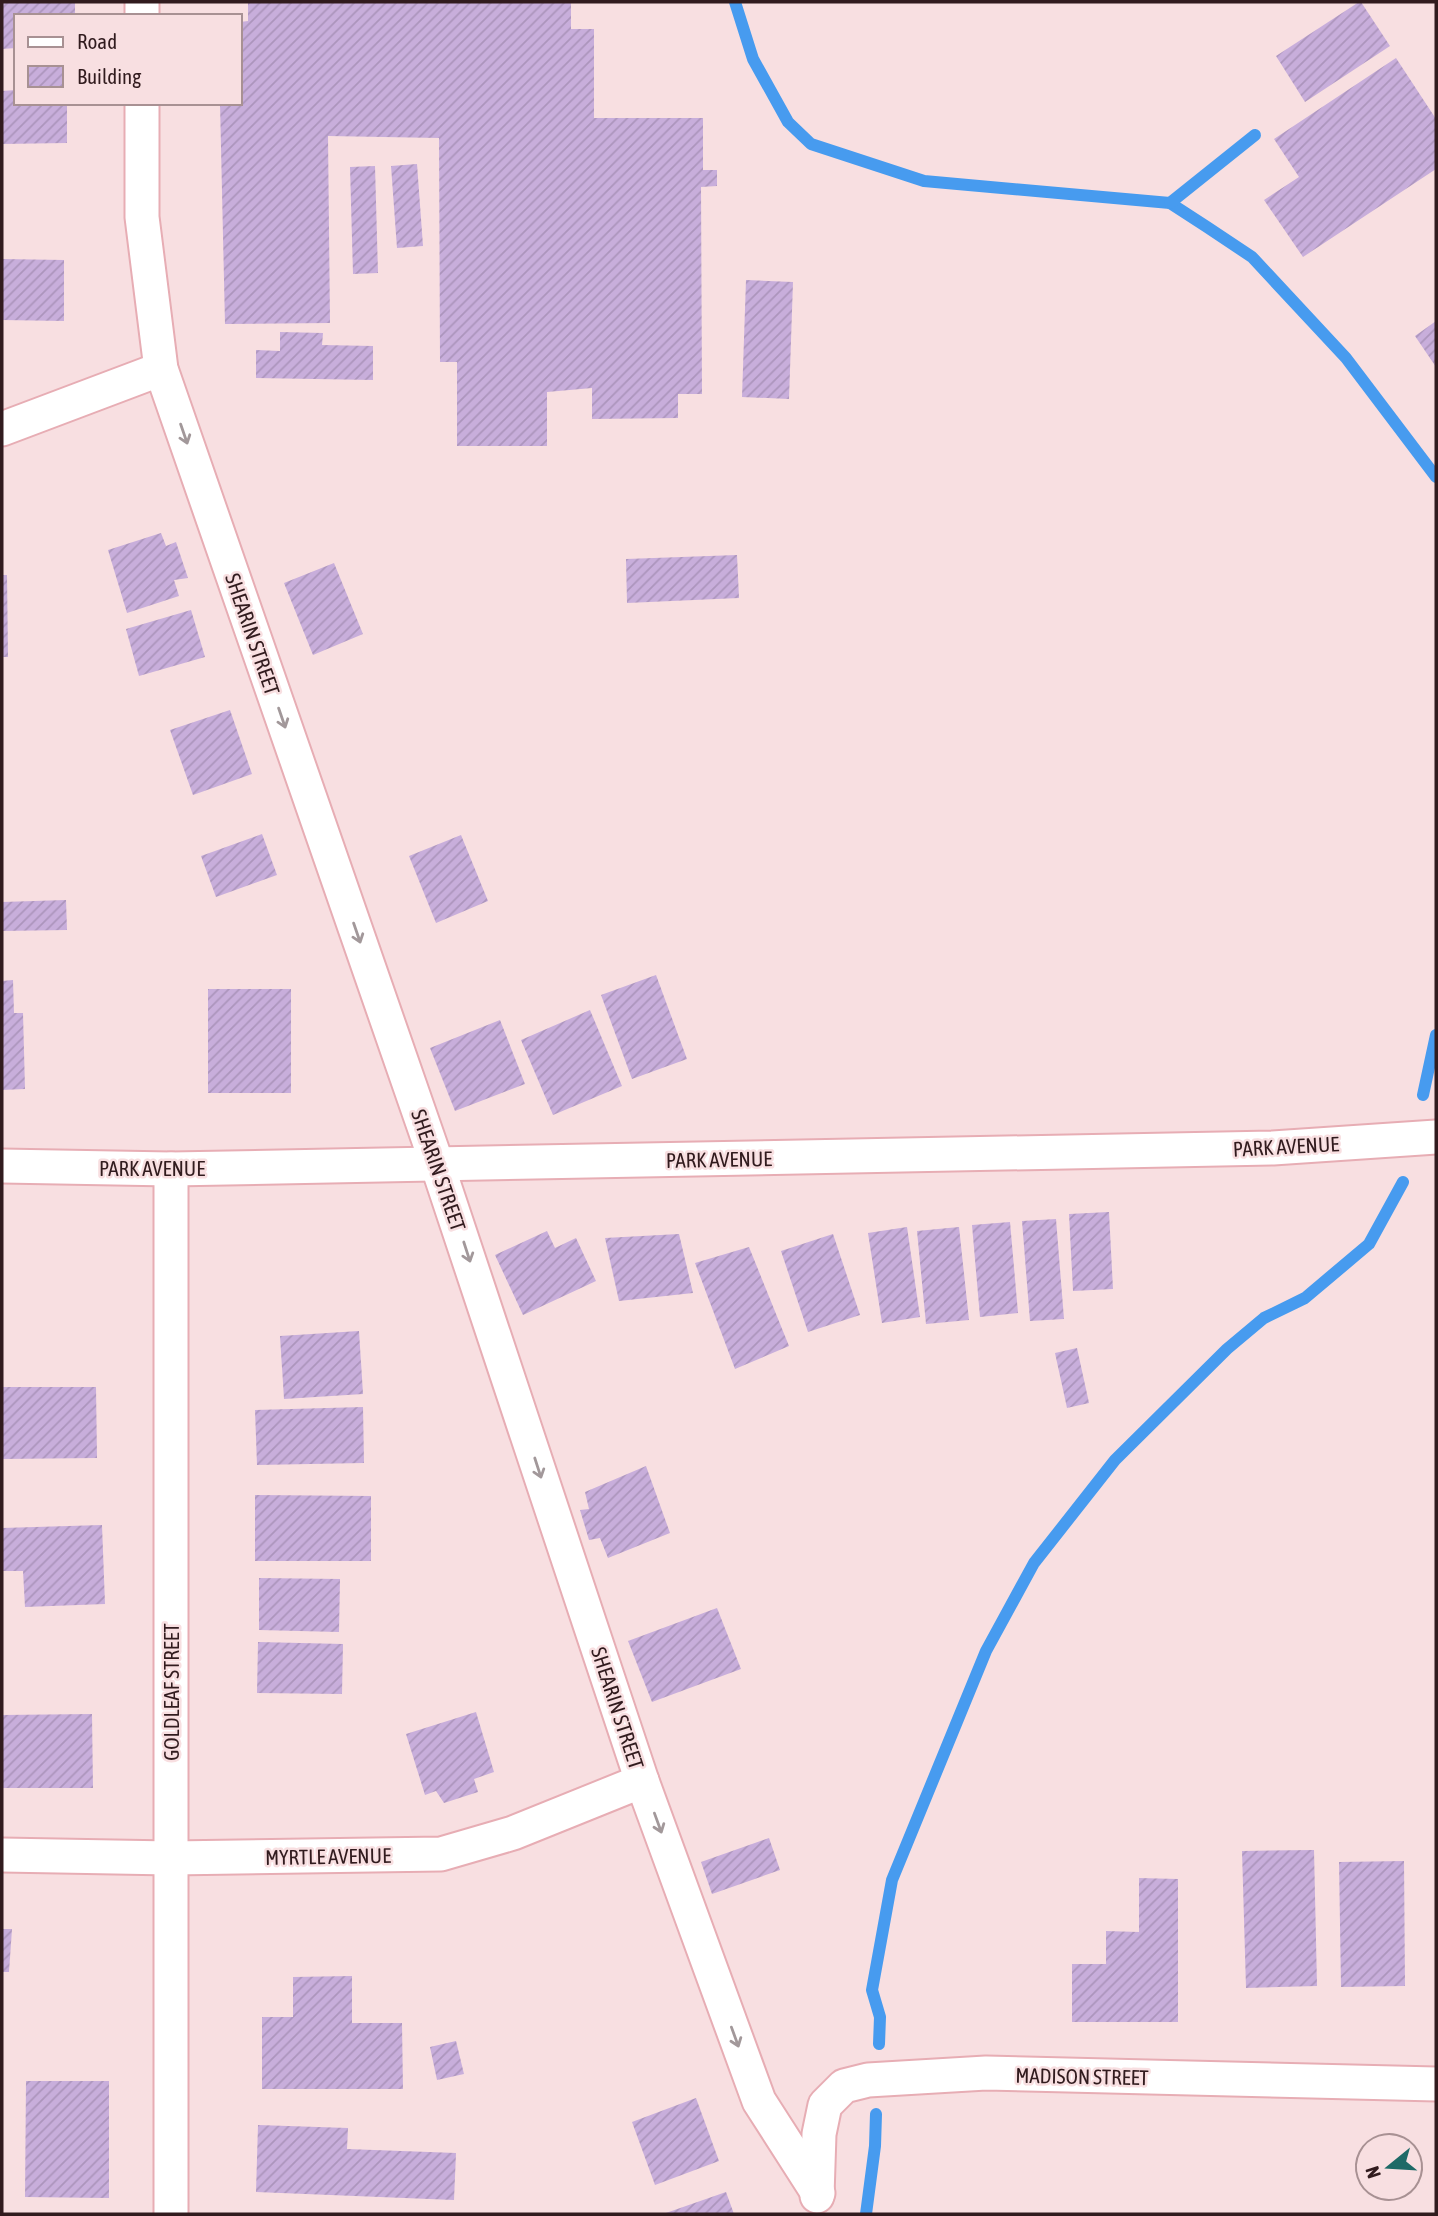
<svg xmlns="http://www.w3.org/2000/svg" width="1438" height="2216" font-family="'Asap Condensed',sans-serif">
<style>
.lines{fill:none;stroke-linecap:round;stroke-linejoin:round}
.stream{stroke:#479bef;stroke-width:12}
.building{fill:url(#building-hatch)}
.minor-casing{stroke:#e7adb4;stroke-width:37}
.minor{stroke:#fff;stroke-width:33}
.oneway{stroke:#a2989a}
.labels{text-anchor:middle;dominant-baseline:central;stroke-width:5;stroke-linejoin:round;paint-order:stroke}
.street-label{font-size:21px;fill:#311b1e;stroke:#f8dfe1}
</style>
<defs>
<pattern id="building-hatch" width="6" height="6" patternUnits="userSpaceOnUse" patternTransform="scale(1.75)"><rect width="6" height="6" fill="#c8aedb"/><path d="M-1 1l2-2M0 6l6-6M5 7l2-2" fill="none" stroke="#ac95bc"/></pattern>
</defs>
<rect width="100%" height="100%" fill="#f8dfe1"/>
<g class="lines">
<g class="stream">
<path d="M735,2L753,59L788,122L811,144L924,181L1170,203L1207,227L1252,257L1346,358L1436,477"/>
<path d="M1170,203L1255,135"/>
<path d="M1423,1095L1436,1035"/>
<path d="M879,2044L880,2017L872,1990L892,1880L986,1651L1034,1563L1115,1460L1227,1349L1264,1318L1305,1298L1369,1244L1403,1182"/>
<path d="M866,2214L875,2146L876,2114"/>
</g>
</g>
<g class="building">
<path d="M2,2H75V16H16V48L2,49Z"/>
<path d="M248,2H571V29H594V118H703V170H717V186L701,187L702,394H678V418L592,419V388L547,392V446H457V362H440L439,138L328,136L330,323L225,324L220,103H240V22L248,21Z"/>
<path d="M1359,2H1361L1390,46L1305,102L1276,56Z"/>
<path d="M1396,58L1436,119V169L1303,257L1264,200L1299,177L1274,139Z"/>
<path d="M16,90V103H67V143L2,144V91Z"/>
<path d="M417,164L423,246L397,248L391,166Z"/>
<path d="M375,166L378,273L353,274L350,167Z"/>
<path d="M2,259L64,260V321L2,320Z"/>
<path d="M746,280L793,282L789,399L742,397Z"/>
<path d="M1436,321V367L1415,336Z"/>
<path d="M280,332L323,333L322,345L373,346V380L256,378V350L280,351Z"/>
<path d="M161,533L166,546L176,542L188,578L174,580L179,596L127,613L108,550Z"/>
<path d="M737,555L739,598L627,603L626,559Z"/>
<path d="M334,563L363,634L313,655L284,583Z"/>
<path d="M2,575H7L8,657H2Z"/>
<path d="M191,610L205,657L139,676L126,629Z"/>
<path d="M230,710L252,774L193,795L170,730Z"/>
<path d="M262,834L277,875L216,897L201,856Z"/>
<path d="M461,835L488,901L436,923L409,856Z"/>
<path d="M66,900L67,930L2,931V902Z"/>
<path d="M656,975L687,1059L632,1079L601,995Z"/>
<path d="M13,980L14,1013H23L25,1089L2,1090V981Z"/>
<rect x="208" y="989" width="83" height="104"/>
<path d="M590,1010L622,1086L553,1115L521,1040Z"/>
<path d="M500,1020L525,1084L455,1111L430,1048Z"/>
<path d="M1109,1212L1113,1289L1073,1291L1069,1214Z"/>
<path d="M1056,1219L1064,1319L1030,1321L1022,1221Z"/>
<path d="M1010,1222L1018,1313L980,1317L972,1225Z"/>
<path d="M907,1227L920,1317L882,1323L868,1233Z"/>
<path d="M959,1227L969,1320L926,1324L917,1231Z"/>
<path d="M547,1231L555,1248L576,1238L596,1281L523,1315L495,1255Z"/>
<path d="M679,1234L693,1293L619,1301L605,1238Z"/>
<path d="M833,1234L860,1315L808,1332L781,1251Z"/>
<path d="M749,1247L789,1346L735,1369L695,1263Z"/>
<path d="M359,1331L363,1394L284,1399L280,1336Z"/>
<path d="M1077,1348L1089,1403L1067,1408L1055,1353Z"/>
<path d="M2,1387H96L97,1458L2,1459Z"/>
<path d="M363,1407L364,1463L257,1465L255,1410Z"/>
<path d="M646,1466L670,1533L608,1558L600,1538L589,1540L580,1510L589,1509L585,1492Z"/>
<path d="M255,1495L371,1496V1561H255Z"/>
<path d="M102,1525L105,1604L25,1607L23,1571H3L2,1528Z"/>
<path d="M259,1578L340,1579L339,1632L259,1630Z"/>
<path d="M717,1608L741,1669L652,1702L628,1641Z"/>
<path d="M258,1642L343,1644L342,1694L257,1693Z"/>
<path d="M476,1712L494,1772L474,1779L478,1792L444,1803L436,1791L425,1795L406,1734Z"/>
<path d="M92,1714L93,1788H2V1715Z"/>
<path d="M769,1838L780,1870L712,1894L701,1862Z"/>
<path d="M1314,1850L1317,1986L1246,1988L1242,1851Z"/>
<path d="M1404,1861L1405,1986L1341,1987L1339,1862Z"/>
<path d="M1139,1878L1178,1879V2022H1072V1964H1106V1931L1139,1932Z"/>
<path d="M2,1929H12L9,1972H2Z"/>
<path d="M352,1976V2023H402L403,2089H262V2017H293V1977Z"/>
<path d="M456,2041L464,2074L437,2080L430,2047Z"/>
<path d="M26,2081H109V2198L25,2197Z"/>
<path d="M696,2098L719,2161L655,2185L632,2122Z"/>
<path d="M258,2125L348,2128L347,2149L456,2153L454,2200L256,2192Z"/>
<path d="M726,2192L734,2214H663Z"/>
</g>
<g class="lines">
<g class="minor-casing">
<g id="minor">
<path d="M142,2V16"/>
<path d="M142,103V217L161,369L437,1164L642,1781L759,2101L818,2193"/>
<path d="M2,429L161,369"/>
<path d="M2,1166L171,1169L1273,1148L1436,1137"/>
<path d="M2,1855L171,1858L441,1854L513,1833L642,1781"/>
<path d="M817,2196L819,2134L825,2105L844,2086L868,2080L986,2073L1436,2084"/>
<path d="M171,2214V1169"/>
</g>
</g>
<use href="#minor" class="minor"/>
</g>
<defs><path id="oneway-shaft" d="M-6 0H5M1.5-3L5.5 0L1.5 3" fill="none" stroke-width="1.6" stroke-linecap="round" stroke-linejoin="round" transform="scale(1.75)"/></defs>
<g class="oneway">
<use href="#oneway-shaft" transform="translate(184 434) rotate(71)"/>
<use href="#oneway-shaft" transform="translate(282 718) rotate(71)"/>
<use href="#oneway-shaft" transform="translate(357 933) rotate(71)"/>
<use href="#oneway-shaft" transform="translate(467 1252) rotate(72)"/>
<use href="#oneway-shaft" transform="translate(538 1468) rotate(72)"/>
<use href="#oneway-shaft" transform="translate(658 1823) rotate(70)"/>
<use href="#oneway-shaft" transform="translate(735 2037) rotate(70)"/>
</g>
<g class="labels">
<g class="street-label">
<text transform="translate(253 634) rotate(71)">SHEARIN STREET</text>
<text transform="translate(1286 1146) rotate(-3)">PARK AVENUE</text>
<text transform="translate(719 1159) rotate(-1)">PARK AVENUE</text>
<text x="152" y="1168">PARK AVENUE</text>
<text transform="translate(439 1170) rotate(71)">SHEARIN STREET</text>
<text transform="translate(171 1692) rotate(-90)">GOLDLEAF STREET</text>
<text transform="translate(618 1708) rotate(72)">SHEARIN STREET</text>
<text transform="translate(328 1856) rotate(-1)">MYRTLE AVENUE</text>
<text transform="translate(1082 2076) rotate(1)">MADISON STREET</text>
</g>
</g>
<rect width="1438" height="2216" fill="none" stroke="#311b1e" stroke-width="7"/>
<rect x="14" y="14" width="228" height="91" fill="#f8dfe1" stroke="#a89193" stroke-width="2"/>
<rect x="28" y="37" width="35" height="10" fill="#ffffff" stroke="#a89193" stroke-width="2"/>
<text x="77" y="49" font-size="21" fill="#311b1e">Road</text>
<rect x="28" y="66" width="35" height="21" fill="url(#building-hatch)" stroke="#a89193" stroke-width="2"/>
<text x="77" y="84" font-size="21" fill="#311b1e">Building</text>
<g transform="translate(1389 2167) rotate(252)"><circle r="33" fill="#f8dfe1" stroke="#a89193" stroke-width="2"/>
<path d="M0-5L12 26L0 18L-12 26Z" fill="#1e6a67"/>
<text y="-10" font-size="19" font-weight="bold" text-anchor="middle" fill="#311b1e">N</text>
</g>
</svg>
